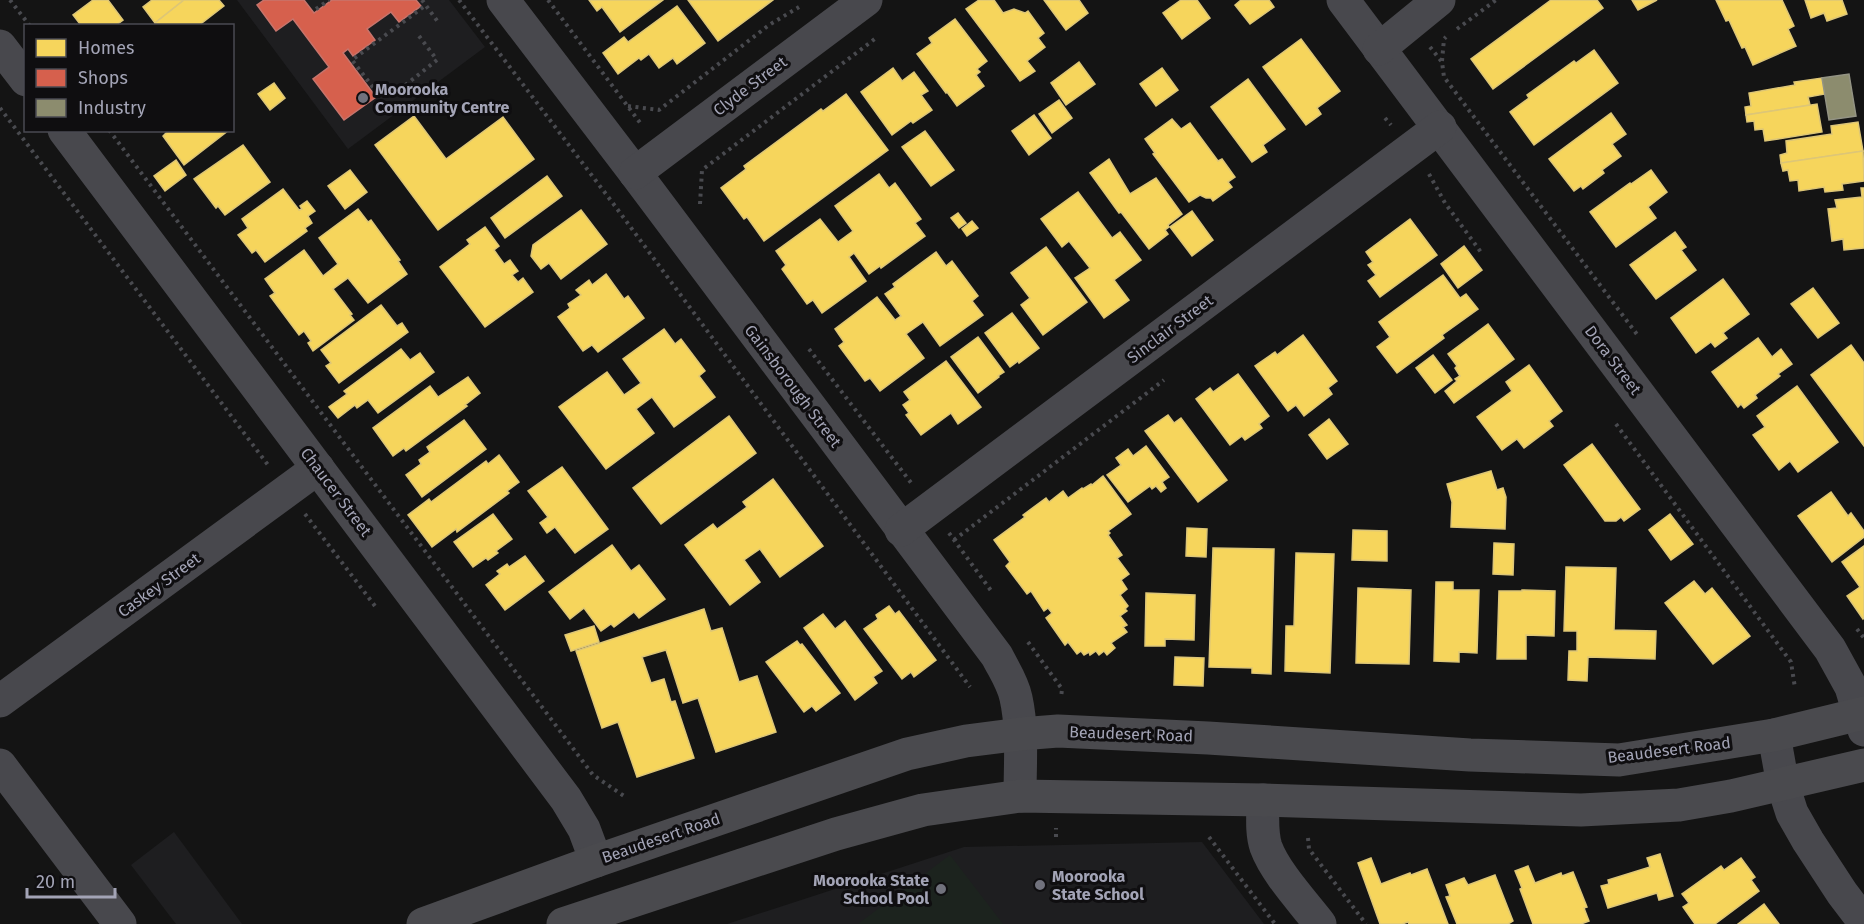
<svg xmlns="http://www.w3.org/2000/svg" width="1864" height="924" font-family="'Fira Sans',sans-serif">
<style>
.built{fill:#1e1e20}
.green{fill:#1c231e}
.homes{fill:#f6d55c;stroke:#ddc677;stroke-width:1.5}
.shops{fill:#d6604d;stroke:#c7746c;stroke-width:1.5}
.industry{fill:#8c8c6e;stroke:#939384;stroke-width:1.5}
.lines{fill:none;stroke-linecap:round;stroke-linejoin:round}
.path{stroke:#494a4f;stroke-width:4;stroke-dasharray:3 4.5;stroke-linecap:butt}
.minor{stroke:#48484d;stroke-width:33}
.highway{stroke:#4a4a4e;stroke-width:33}
.poi-dot{fill:#71727d;stroke:#0f0e10;stroke-width:2}
.labels{text-anchor:middle;dominant-baseline:central;stroke-width:6;stroke-linejoin:round;paint-order:stroke}
.street-label{font-size:16px;fill:#a3a4b6;stroke:#0f0e10}
.poi-label{font-size:16px;font-weight:bold;fill:#a3a4b6;stroke:#0f0e10;text-anchor:start}
</style>
<rect width="100%" height="100%" fill="#141414"/>
<g class="built">
<path d="M237,0H449L485,47L348,149Z"/>
<path d="M174,832L242,924H176L131,865Z"/>
<path d="M1202,842L1264,924H727L964,847Z"/>
</g>
<path class="green" d="M950,855L1003,924H858Z"/>
<g class="homes">
<path d="M93,0H108L123,20L115,26H78L80,24L73,15Z"/>
<path d="M152,0H184L155,23L143,7Z"/>
<path d="M184,0H219L224,6L198,26H157L155,23Z"/>
<path d="M589,0H663L620,32L602,7L597,11Z"/>
<path d="M688,0H773L718,41Z"/>
<path d="M979,0H994L1003,13L1014,9L1025,13L1028,11L1044,33L1038,38L1045,47L1027,61L1035,71L1020,81L966,9Z"/>
<path d="M1044,0H1079L1088,13L1066,30Z"/>
<path d="M1181,0H1197L1210,18L1182,39L1163,13Z"/>
<path d="M1241,0H1269L1274,7L1250,24L1235,5Z"/>
<path d="M1551,0H1597L1603,8L1493,89L1471,59Z"/>
<path d="M1632,0H1657L1638,10Z"/>
<path d="M1716,0H1782L1794,26L1788,29L1796,46L1753,65L1745,47L1742,48L1729,20L1726,21Z"/>
<path d="M1805,0H1842L1847,14L1827,21L1824,13L1811,18Z"/>
<path d="M677,6L705,43L677,64L673,58L659,68L649,54L641,60L639,58L618,74L603,53L624,37L628,42Z"/>
<path d="M955,19L987,61L977,69L980,72L976,75L984,86L957,106L947,92L946,93L917,54L932,43L929,38Z"/>
<path d="M1301,39L1340,91L1317,108L1321,114L1306,125L1263,67Z"/>
<path d="M1594,50L1618,83L1534,145L1510,112L1529,98L1527,95L1574,61L1576,63Z"/>
<path d="M1079,62L1095,84L1066,105L1051,83Z"/>
<path d="M893,68L902,81L914,72L928,91L921,95L932,110L913,123L911,121L892,135L861,92Z"/>
<path d="M1162,68L1178,90L1156,106L1140,84Z"/>
<path d="M1822,78L1825,94L1808,97L1810,105L1746,115L1745,107L1751,106L1749,93L1795,85L1794,82Z"/>
<path d="M1248,79L1285,129L1263,145L1267,152L1252,162L1211,107Z"/>
<path d="M274,83L285,98L270,110L258,94Z"/>
<path d="M846,94L888,150L764,241L747,217L744,219L721,188L746,169L744,166L821,109L823,111Z"/>
<path d="M1059,100L1072,118L1052,133L1039,114Z"/>
<path d="M1817,104L1822,132L1765,141L1763,129L1755,130L1754,121L1747,122L1746,115Z"/>
<path d="M1611,113L1626,134L1612,144L1621,156L1602,170L1604,173L1583,189L1581,186L1574,191L1549,159Z"/>
<path d="M1034,115L1051,138L1029,155L1012,131Z"/>
<path d="M414,116L446,159L503,117L534,159L438,230L375,145Z"/>
<path d="M1172,119L1181,129L1190,123L1218,161L1222,159L1235,177L1228,182L1232,187L1213,201L1211,198H1206L1200,195L1189,202L1153,154L1155,153L1145,139Z"/>
<path d="M1858,122L1863,151L1781,163L1780,155L1787,153L1786,141L1832,134L1831,126Z"/>
<path d="M169,130H229L184,165L163,136Z"/>
<path d="M925,131L954,170L931,186L902,147Z"/>
<path d="M243,145L270,182L225,215L218,206L216,208L194,179Z"/>
<path d="M1863,151L1864,181L1842,184L1843,190L1825,192L1824,187L1799,191L1798,180L1790,181L1788,170L1783,171L1781,163Z"/>
<path d="M1109,159L1130,194L1156,178L1182,214L1168,225L1169,227L1165,230L1168,234L1149,249L1121,212L1119,213L1090,173Z"/>
<path d="M176,160L186,175L165,191L154,176Z"/>
<path d="M350,170L367,192L345,209L328,186Z"/>
<path d="M1651,170L1667,192L1648,207L1656,218L1616,247L1590,212L1630,183L1631,184Z"/>
<path d="M879,174L889,188L895,183L921,219L915,223L925,236L881,268L880,266L869,274L854,253L849,257L866,281L822,313L813,300L807,304L782,269L786,265L776,251L820,219L838,242L853,231L835,206Z"/>
<path d="M547,176L562,196L505,238L491,218Z"/>
<path d="M1861,188H1864V248L1844,250L1843,239L1832,241L1828,209L1837,208L1835,200L1862,197Z"/>
<path d="M283,189L299,210L302,209L300,206L307,201L315,211L308,216L312,223L305,228L307,231L265,262L256,250L252,253L238,235L248,228L242,219Z"/>
<path d="M1078,192L1112,238L1120,232L1141,260L1114,280L1129,300L1104,318L1075,278L1090,268L1069,241L1062,247L1041,219Z"/>
<path d="M358,209L368,222L371,220L400,260L398,261L407,274L368,303L348,278L333,289L352,314L350,315L354,320L313,351L308,343L311,341L304,331L299,335L270,296L275,293L265,279L304,250L323,276L338,264L319,238Z"/>
<path d="M581,210L607,244L561,279L549,263L541,269L531,256L533,245Z"/>
<path d="M1192,211L1213,240L1192,256L1170,227Z"/>
<path d="M958,213L966,223L959,228L951,218Z"/>
<path d="M1410,219L1437,255L1380,297L1368,281L1376,275L1368,265L1373,262L1366,252Z"/>
<path d="M972,221L978,228L967,236L962,229Z"/>
<path d="M485,227L499,246L494,250L504,264L510,260L518,271L512,275L518,282L523,278L533,292L485,327L440,267L470,244L467,240Z"/>
<path d="M1675,232L1686,247L1681,250L1696,270L1656,299L1630,265Z"/>
<path d="M1464,246L1482,270L1458,288L1441,264Z"/>
<path d="M1046,247L1087,302L1043,335L1021,305L1030,298L1011,273Z"/>
<path d="M936,252L946,266L952,261L978,296L972,301L983,315L940,346L923,322L906,334L924,358L880,391L870,378L865,381L839,346L844,342L835,329L877,297L895,320L901,316L885,294L895,287L893,284Z"/>
<path d="M606,274L624,299L628,296L644,318L598,352L592,345L583,351L558,317L570,308L568,304L581,295L576,290L589,280L592,285Z"/>
<path d="M1443,275L1460,298L1466,294L1478,309L1442,335L1444,338L1397,373L1377,347L1390,337L1379,322Z"/>
<path d="M1723,279L1749,314L1723,333L1727,338L1715,347L1711,342L1696,353L1671,318Z"/>
<path d="M1813,288L1839,323L1818,338L1791,304Z"/>
<path d="M381,305L397,326L402,323L408,332L339,383L326,366L331,363L321,350Z"/>
<path d="M1012,313L1039,348L1019,363L1018,361L1010,367L985,333Z"/>
<path d="M1488,324L1514,359L1454,403L1445,391L1457,381L1455,379L1460,376L1455,368L1457,366L1448,354Z"/>
<path d="M664,329L675,344L681,339L705,371L699,376L715,397L674,427L652,397L636,409L654,433L606,469L559,407L607,372L624,395L641,383L623,359Z"/>
<path d="M1303,335L1337,381L1328,388L1332,394L1304,416L1296,405L1288,411L1255,366L1275,352L1277,355Z"/>
<path d="M978,337L1004,372L998,376L999,377L978,393L951,357Z"/>
<path d="M1758,338L1772,357L1781,349L1792,364L1778,374L1780,376L1755,395L1757,398L1744,408L1741,404L1738,407L1712,372Z"/>
<path d="M1851,345L1864,363V446L1811,375Z"/>
<path d="M401,349L410,360L420,353L434,372L378,413L368,400L357,408L355,405L338,418L329,407L347,394L344,391Z"/>
<path d="M1433,355L1452,380L1435,393L1416,368Z"/>
<path d="M946,361L981,407L958,424L951,413L921,435L906,415L909,413L903,405L910,400L904,392Z"/>
<path d="M1529,365L1562,411L1549,421L1553,426L1524,448L1517,439L1502,450L1477,417L1512,391L1506,382Z"/>
<path d="M1238,374L1269,416L1259,424L1262,428L1245,440L1242,436L1230,445L1196,399L1210,388L1213,392Z"/>
<path d="M468,377L480,393L465,405L467,406L406,451L404,448L393,456L373,428L430,386L438,397Z"/>
<path d="M1797,386L1838,442L1798,472L1790,461L1779,470L1753,435L1765,427L1757,416Z"/>
<path d="M1168,415L1174,423L1181,418L1227,480L1198,502L1145,431Z"/>
<path d="M729,416L756,453L661,524L633,488Z"/>
<path d="M1329,419L1348,444L1327,459L1309,435Z"/>
<path d="M464,420L486,449L422,497L406,475L421,464L419,460L430,452L427,447Z"/>
<path d="M1592,444L1640,509L1624,521L1621,517L1616,521H1605L1564,465Z"/>
<path d="M1146,446L1169,477L1162,482L1166,488L1161,492L1156,486L1152,489L1150,486L1128,502L1107,475L1121,465L1116,458L1128,449L1133,456Z"/>
<path d="M499,455L519,482L507,491L509,493L457,532L456,529L432,547L408,515L429,499L431,502L486,461L488,464Z"/>
<path d="M562,467L608,529L575,553L555,527L547,533L540,523L548,517L528,491Z"/>
<path d="M1491,471L1497,490L1503,488L1506,497L1505,529L1451,527L1452,502L1447,484Z"/>
<path d="M1103,476L1131,514L1108,531L1110,533L1108,535L1122,555L1117,558L1129,574L1121,580L1127,589L1120,595L1128,606L1125,609L1127,611L1120,616L1127,625L1123,627L1127,632L1111,643L1115,648L1107,655L1104,651L1099,655L1096,651L1090,655L1089,652L1084,655L1081,651L1077,654L1068,642L1065,645L1046,618L1052,613L1048,608L1044,611L1031,591L1027,594L1006,566L1010,562L994,540L1025,517L1023,515L1046,498L1049,502L1063,491L1068,498L1082,488L1083,489L1091,484L1092,485Z"/>
<path d="M773,479L823,546L780,577L760,549L744,560L760,582L730,605L685,545L713,524L717,529L747,507L743,502Z"/>
<path d="M1831,492L1848,516L1851,513L1864,531V537L1832,562L1798,516Z"/>
<path d="M493,514L512,539L496,551L498,553L488,560L486,558L473,567L454,542Z"/>
<path d="M1670,514L1693,544L1671,560L1649,530Z"/>
<path d="M1187,528L1207,529L1206,557L1186,556Z"/>
<path d="M1353,530L1387,531V561L1352,560Z"/>
<path d="M1494,543L1514,544L1513,575L1493,574Z"/>
<path d="M612,545L631,571L639,565L665,599L639,618L634,612L614,627L611,624L601,631L584,608L570,619L549,592Z"/>
<path d="M1864,546V618L1863,619L1847,596L1860,587L1842,562Z"/>
<path d="M1213,548L1274,549L1271,674L1252,673V668L1209,667Z"/>
<path d="M1296,553L1334,554L1330,673L1285,671L1286,626H1294Z"/>
<path d="M525,556L544,581L505,610L486,585L500,574L497,571L507,564L509,567Z"/>
<path d="M1566,567L1616,568L1614,630L1656,631L1655,659L1588,657L1587,681L1568,680L1569,651H1577V631H1564Z"/>
<path d="M1694,581L1705,594L1712,588L1750,636L1713,664L1665,603Z"/>
<path d="M1436,582H1453V590H1479L1477,653L1459,652V662L1434,661Z"/>
<path d="M1358,588L1411,590L1409,664L1356,663Z"/>
<path d="M1522,590L1555,591L1554,636L1526,635V659H1497L1499,591H1522Z"/>
<path d="M1146,593L1195,595L1194,640L1165,639V646H1145Z"/>
<path d="M889,606L895,614L899,611L936,660L914,677L911,672L902,679L864,629L878,619L876,615Z"/>
<path d="M704,609L711,631L722,628L739,682L757,676L776,732L716,752L698,698L683,703L666,650L642,657L651,683L664,679L671,702L675,701L694,758L637,777L618,722L602,728L576,651Z"/>
<path d="M823,614L835,629L845,621L882,671L873,677L877,683L855,700L804,628Z"/>
<path d="M594,626L599,642L571,651L565,635Z"/>
<path d="M797,641L800,645L802,644L840,693L816,711L812,706L804,712L766,662Z"/>
<path d="M1175,657L1204,658L1203,686L1174,685Z"/>
<path d="M1660,854L1673,896L1659,900L1657,893L1608,908L1601,886L1609,884L1608,880L1650,867L1647,858Z"/>
<path d="M1371,858L1381,884L1410,873L1411,875L1427,869L1448,924H1409L1408,922L1402,924H1380L1358,863Z"/>
<path d="M1741,858L1755,877L1751,880L1759,891L1715,924H1695L1683,907L1689,903L1682,894L1721,866L1724,870Z"/>
<path d="M1528,866L1535,883L1561,873L1562,876L1573,872L1587,907L1584,908L1589,921L1581,924H1533L1520,889L1522,888L1515,871Z"/>
<path d="M1495,875L1513,921L1508,924H1457L1446,897L1450,896L1446,885L1464,878L1468,885Z"/>
<path d="M1764,904L1779,924H1738Z"/>
</g>
<path class="shops" d="M264,0H304L314,13L332,0H416L421,6L399,22L391,12L367,29L375,40L353,56L348,49L343,53L376,97L344,120L313,79L329,67L293,19L276,31L257,5Z"/>
<path class="industry" d="M1849,74L1856,116L1829,120L1822,78Z"/>
<g class="lines">
<g class="path">
<path d="M10,0L30,26"/>
<path d="M422,0L438,22"/>
<path d="M459,0L615,206L970,687"/>
<path d="M548,0L641,124"/>
<path d="M316,9L329,0"/>
<path d="M1457,29L1496,0"/>
<path d="M419,36L437,60L403,87L375,90L352,60L426,5"/>
<path d="M1430,47L1442,62L1444,77L1639,337"/>
<path d="M1442,61L1444,39L1446,37"/>
<path d="M628,106L659,110L769,25L799,7"/>
<path d="M0,108L268,465"/>
<path d="M1385,118L1391,125"/>
<path d="M109,130L593,775L627,798"/>
<path d="M1429,174L1445,203L1483,255"/>
<path d="M700,204L702,170L876,38"/>
<path d="M809,349L912,484"/>
<path d="M1616,424L1791,662L1795,688"/>
<path d="M305,514L375,606"/>
<path d="M949,533L992,592"/>
<path d="M954,540L1164,380"/>
<path d="M1857,629L1864,638"/>
<path d="M1028,642L1062,689L1061,698"/>
<path d="M1056,837V828"/>
<path d="M1209,837L1275,924"/>
<path d="M1308,838L1309,849L1366,924"/>
</g>
<g class="minor">
<path d="M503,0L635,173L997,656C1004,670 1013,683 1016,698C1023,730 1020,764 1020,796"/>
<path d="M1343,0L1830,649L1851,687L1864,730"/>
<path d="M0,46L26,80"/>
<path d="M1379,49L1439,0"/>
<path d="M64,130L566,799L584,829L596,861"/>
<path d="M635,173L866,0"/>
<path d="M901,530L1440,127"/>
<path d="M0,701L318,468"/>
<path d="M1774,735L1783,785L1792,813L1808,841L1842,893L1864,922"/>
<path d="M0,765L120,924"/>
<path d="M1263,800C1263,815 1261,832 1266,847C1275,872 1303,902 1320,924"/>
</g>
<g class="highway">
<path d="M423,924L596,861L907,754L966,741L1020,734L1058,731L1208,738L1470,755L1619,760L1774,735L1864,713"/>
<path d="M563,924L836,834L923,810L1020,796L1263,800L1581,810L1679,805L1731,796L1864,765"/>
</g>
</g>
<g class="poi-dot">
<circle cx="363" cy="98" r="6"/>
<circle cx="1040" cy="885" r="6"/>
<circle cx="941" cy="889" r="6"/>
</g>
<g class="labels">
<g class="street-label">
<text transform="translate(750 86) rotate(-37)">Clyde Street</text>
<text transform="translate(1170 329) rotate(-37)">Sinclair Street</text>
<text transform="translate(1613 360) rotate(53)">Dora Street</text>
<text transform="translate(793 386) rotate(53)">Gainsborough Street</text>
<text transform="translate(336 492) rotate(53)">Chaucer Street</text>
<text transform="translate(159 585) rotate(-36)">Caskey Street</text>
<text transform="translate(1131 734) rotate(2)">Beaudesert Road</text>
<text transform="translate(1669 750) rotate(-7)">Beaudesert Road</text>
<text transform="translate(661 838) rotate(-19)">Beaudesert Road</text>
</g>
<g class="poi-label">
<text x="375" y="89">Moorooka<tspan x="375" dy="18">Community Centre</tspan></text>
<text x="1052" y="876">Moorooka<tspan x="1052" dy="18">State School</tspan></text>
<text x="929" y="880" text-anchor="end">Moorooka State<tspan x="929" dy="18">School Pool</tspan></text>
</g>
</g>
<rect x="24" y="24" width="210" height="108" fill="#0f0e10" stroke="#4a4a52" stroke-width="1.5"/>
<rect x="36" y="39" width="30" height="18" fill="#f6d55c" stroke="#4a4a52" stroke-width="1.5"/>
<text x="78" y="54" font-size="18" fill="#a3a4b6">Homes</text>
<rect x="36" y="69" width="30" height="18" fill="#d6604d" stroke="#4a4a52" stroke-width="1.5"/>
<text x="78" y="84" font-size="18" fill="#a3a4b6">Shops</text>
<rect x="36" y="99" width="30" height="18" fill="#8c8c6e" stroke="#4a4a52" stroke-width="1.5"/>
<text x="78" y="114" font-size="18" fill="#a3a4b6">Industry</text>
<path d="M27 888v9h88v-9" fill="none" stroke="#a3a4b6" stroke-width="3"/>
<text x="36" y="888" font-size="18" fill="#a3a4b6" stroke="#0f0e10" stroke-width="4.5" paint-order="stroke">20 m</text>
</svg>
